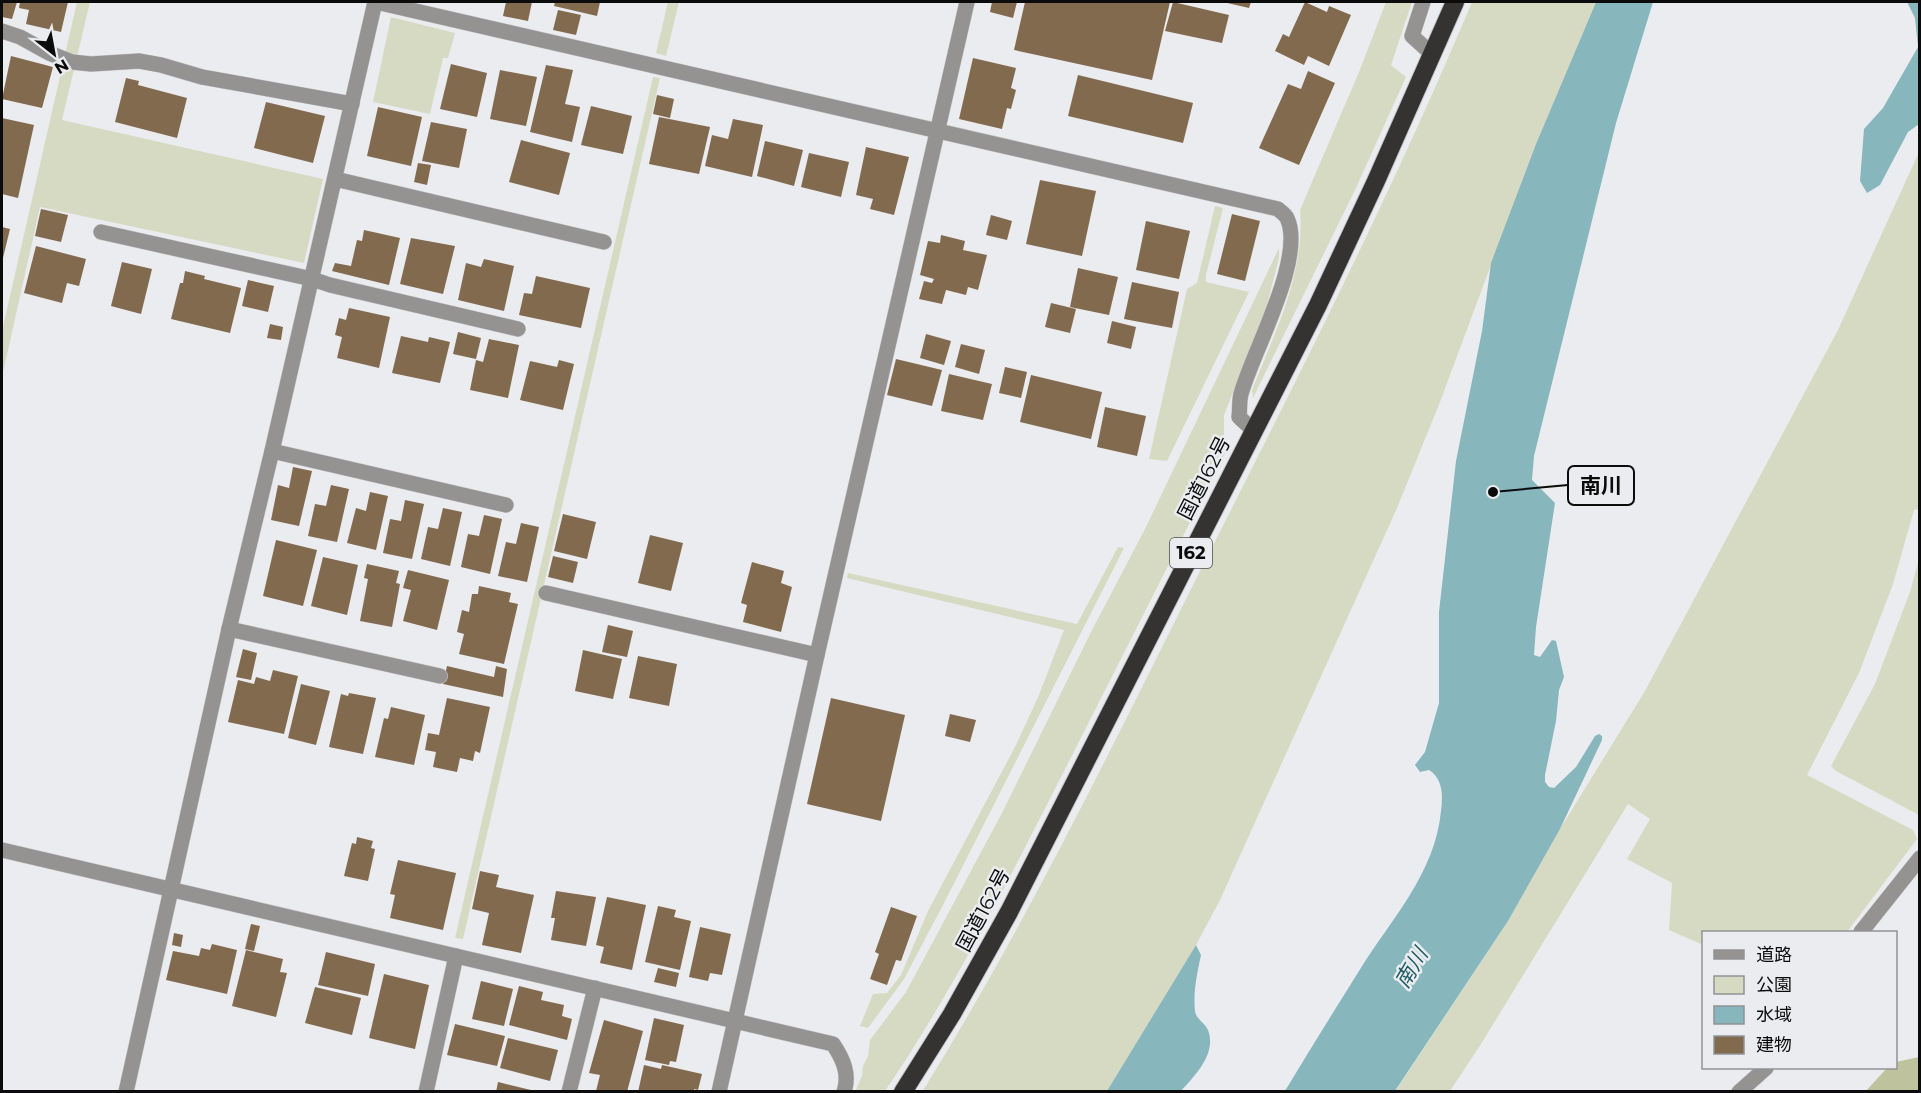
<svg xmlns="http://www.w3.org/2000/svg" width="1921" height="1093" font-family="Montserrat,'Noto Sans JP',sans-serif">
<style>
.green{fill:#d7dac2}
.forest{fill:#bec29d}
.water{fill:#88b6bd}
.building{fill:#826a4f}
.lines{fill:none;stroke-linecap:round;stroke-linejoin:round}
.minor-casing{stroke:#c7c8cb;stroke-width:16}
.highway-casing{stroke:#c7c8cb;stroke-width:20}
.minor{stroke:#949392;stroke-width:15}
.highway{stroke:#353232;stroke-width:18}
.labels{text-anchor:middle;dominant-baseline:central;stroke-width:5;stroke-linejoin:round;paint-order:stroke}
.shield{fill:#ebecef;stroke:#4e4e50;stroke-width:1.5}
.shield-label{font-size:18px;font-weight:bold;fill:#0b0b0c}
.street-label{font-size:20px;fill:#0b0b0c;stroke:#ebecef}
.water-label{font-size:21px;font-style:italic;fill:#1c5b64;stroke:#ebecef}
.leader{fill:none;stroke:#0b0b0c;stroke-width:2}
.callout-dot{fill:#0b0b0c;stroke:#ebecef;stroke-width:2}
.callout{fill:#ebecef;stroke:#0b0b0c;stroke-width:2}
.callout-label{font-size:21px;text-anchor:middle;font-weight:bold;fill:#0b0b0c}
</style>
<rect width="100%" height="100%" fill="#ebecef"/>
<g class="green">
<path d="M77,2H90L62,120L323,179L304,263L40,207L2,377V331Z"/>
<path d="M668,2H679L666,56L656,53Z"/>
<path d="M1386,2H1412L1391,65L1406,77L1356,188L1253,398L1252,390C1275,332 1305,274 1300,210L1359,72Z"/>
<path d="M1472,2H1596L1536,144L1440,402L1397,508L1220,900L1196,945L1107,1091L922,1092C1024,928 1108,755 1194,583C1291,391 1389,200 1472,2Z"/>
<path d="M391,17L455,33L448,58H443L430,114L373,102Z"/>
<path d="M653,77L660,78L463,939L455,938Z"/>
<path d="M1919,152V509L1914,510L1893,584L1859,673L1807,775L1913,830L1917,839L1847,932H1704L1703,945L1669,930L1672,883L1627,859L1650,819L1628,804L1481,1044L1450,1091L1395,1092L1508,921L1560,829L1645,691L1838,330Z"/>
<path d="M1215,206L1223,208L1206,275V282L1249,292L1167,461L1149,459L1187,289L1197,283Z"/>
<path d="M1279,248V258L1265,312L1224,415V434L1228,447C1172,558 1116,669 1060,779C1006,885 952,993 885,1091L855,1092L862,1076L863,1066L868,1056L870,1040L906,992L1002,813L1091,632L1146,527Z"/>
<path d="M1118,547L1124,548L943,905L904,979L868,1028L860,1026L873,994L887,993L901,975L928,911L1016,745L1039,695L1064,630L847,578L848,573L1077,624Z"/>
<path d="M1919,559L1920,815H1919L1836,771L1831,766L1875,684L1910,592Z"/>
</g>
<path class="forest" d="M1919,1057V1091H1866L1887,1068H1896V1062Z"/>
<g class="water">
<path d="M1596,2H1653L1616,123L1534,456L1532,480L1555,503L1536,627L1534,655L1540,657L1552,640L1556,641L1564,677L1559,690L1556,721L1545,775V782L1549,787L1554,788L1576,767L1595,736L1599,734L1602,736V740L1560,829L1508,921L1395,1091H1285C1309,1051 1334,1011 1359,971C1391,919 1435,874 1441,811C1443,795 1443,779 1429,770L1420,772L1415,765L1425,752L1439,703V612L1456,461L1482,331L1491,263L1536,144Z"/>
<path d="M1907,2H1919V124L1908,132L1880,185L1867,193L1860,181L1864,129L1883,108L1918,47L1915,18Z"/>
<path d="M1196,945L1201,955C1197,974 1193,992 1195,1011C1196,1019 1205,1023 1208,1030C1217,1054 1195,1075 1181,1091H1107Z"/>
</g>
<g class="building">
<path d="M2,2H17L12,19L2,17Z"/>
<path d="M20,2H68L61,32L26,24L29,10L19,8Z"/>
<path d="M506,2H532L528,21L503,16Z"/>
<path d="M555,2H600L597,16L554,6Z"/>
<path d="M992,2H1017L1013,18L990,12Z"/>
<path d="M1025,2H1170L1152,80L1014,50Z"/>
<path d="M1173,2L1229,15L1222,43L1165,31Z"/>
<path d="M1223,2H1251L1249,8Z"/>
<path d="M1305,2L1327,12L1329,6L1351,15L1329,66L1308,56L1304,65L1275,51L1283,34L1289,37Z"/>
<path d="M558,10L581,15L576,35L553,30Z"/>
<path d="M11,56L53,67L42,108L2,99Z"/>
<path d="M973,58L1016,68L1011,88L1016,90L1011,109L1007,108L1002,129L959,119Z"/>
<path d="M451,64L487,73L477,117L440,109Z"/>
<path d="M546,65L573,70L565,104L580,107L572,142L530,132Z"/>
<path d="M500,70L537,77L526,126L490,119Z"/>
<path d="M1308,71L1335,83L1299,165L1259,148L1288,84L1301,89Z"/>
<path d="M1078,75L1193,103L1183,143L1068,116Z"/>
<path d="M126,78L139,81L138,85L187,98L177,138L115,122Z"/>
<path d="M657,95L674,99L670,118L653,114Z"/>
<path d="M266,102L325,116L313,163L254,148Z"/>
<path d="M591,106L632,116L623,154L581,145Z"/>
<path d="M378,107L422,117L411,166L367,156Z"/>
<path d="M659,117L710,127L699,174L649,164Z"/>
<path d="M2,118L34,125L18,198L2,194Z"/>
<path d="M733,119L763,125L752,177L705,166L712,135L728,139Z"/>
<path d="M431,122L467,129L459,168L422,161Z"/>
<path d="M521,140L570,153L559,195L509,182Z"/>
<path d="M765,141L803,150L794,186L757,176Z"/>
<path d="M866,147L909,157L894,215L870,209L873,199L856,195Z"/>
<path d="M809,153L849,162L841,197L801,187Z"/>
<path d="M418,163L431,165L427,185L414,182Z"/>
<path d="M1040,180L1096,191L1082,256L1026,244Z"/>
<path d="M41,209L68,215L61,242L35,236Z"/>
<path d="M1232,214L1260,221L1245,281L1217,274Z"/>
<path d="M991,215L1012,221L1007,240L986,235Z"/>
<path d="M1146,221L1190,231L1179,279L1136,270Z"/>
<path d="M2,227L10,229L2,262Z"/>
<path d="M364,230L400,238L389,285L332,271L335,263L351,266L357,240L362,241Z"/>
<path d="M941,235L965,241L963,250L987,255L978,290L968,287L966,295L946,290L942,304L919,299L924,281L932,283L934,279L920,275L928,241L940,243Z"/>
<path d="M411,238L455,246L443,294L400,284Z"/>
<path d="M36,246L86,259L79,286L67,283L62,303L24,293Z"/>
<path d="M484,259L514,266L504,311L458,300L466,263L481,267Z"/>
<path d="M122,262L152,269L141,314L111,306Z"/>
<path d="M1078,268L1118,277L1109,315L1070,307Z"/>
<path d="M185,271L205,276L204,279L241,288L230,333L171,319L180,283H183Z"/>
<path d="M536,276L590,288L581,328L519,315L524,293L532,294Z"/>
<path d="M248,280L274,286L268,312L242,306Z"/>
<path d="M1132,282L1179,292L1172,328L1124,319Z"/>
<path d="M1051,303L1076,309L1070,333L1045,327Z"/>
<path d="M349,308L390,317L379,368L337,358L342,337L335,335L339,318L346,320Z"/>
<path d="M1112,321L1136,327L1131,349L1107,343Z"/>
<path d="M270,324L283,327L281,340L267,338Z"/>
<path d="M458,332L481,338L476,359L453,354Z"/>
<path d="M926,334L951,341L944,365L920,358Z"/>
<path d="M401,336L428,342L429,337L450,342L440,383L392,373Z"/>
<path d="M489,339L519,345L508,398L470,390L476,360L483,362Z"/>
<path d="M961,344L985,350L979,374L955,367Z"/>
<path d="M896,359L942,370L932,406L887,395Z"/>
<path d="M559,360L574,364L563,410L520,400L530,361L557,367Z"/>
<path d="M1005,367L1027,372L1021,398L999,393Z"/>
<path d="M949,374L992,384L983,420L941,411Z"/>
<path d="M1031,375L1102,392L1091,439L1020,422Z"/>
<path d="M1105,407L1146,416L1137,456L1097,447Z"/>
<path d="M293,467L312,471L299,526L271,520L278,485L289,488Z"/>
<path d="M331,485L349,489L337,542L308,536L315,504L326,506Z"/>
<path d="M370,492L388,496L376,550L347,543L356,508L366,511Z"/>
<path d="M405,500L424,504L412,559L383,553L390,519L401,521Z"/>
<path d="M443,508L462,512L450,566L421,559L428,527L438,529Z"/>
<path d="M563,514L596,522L587,559L554,551Z"/>
<path d="M484,515L502,519L490,574L461,567L468,534L479,536Z"/>
<path d="M521,523L539,527L527,582L498,576L506,542L516,544Z"/>
<path d="M650,535L683,543L671,591L638,583Z"/>
<path d="M276,540L317,550L303,606L263,596Z"/>
<path d="M553,556L578,562L573,583L548,577Z"/>
<path d="M323,557L358,565L347,615L311,606Z"/>
<path d="M752,562L784,571L781,583L792,587L781,632L743,622L747,605L741,603Z"/>
<path d="M367,564L399,571L396,583L400,584L392,627L360,621L368,579L364,578Z"/>
<path d="M408,570L449,580L437,630L403,621L411,590L403,588Z"/>
<path d="M479,586L511,593L509,602L518,604L504,664L459,654L464,634L457,632L462,610L469,612L472,594H478Z"/>
<path d="M608,625L633,631L627,657L602,652Z"/>
<path d="M243,649L257,653L251,680L236,677Z"/>
<path d="M583,650L622,659L613,699L575,691Z"/>
<path d="M638,656L677,664L669,706L629,698Z"/>
<path d="M447,666L494,677L496,666L507,669L503,697L443,684Z"/>
<path d="M273,670L298,676L284,734L228,722L238,680L254,684L256,677L270,681Z"/>
<path d="M301,684L330,691L316,745L288,738Z"/>
<path d="M349,693L376,698L363,754L329,747L341,694L348,696Z"/>
<path d="M447,698L490,707L480,753L475,751L473,761L460,758L457,772L433,767L436,752L425,750L428,733L439,735Z"/>
<path d="M831,698L905,715L881,821L807,804Z"/>
<path d="M391,707L425,715L414,765L375,757L384,718L388,719Z"/>
<path d="M950,714L976,720L970,742L945,736Z"/>
<path d="M357,837L373,841L371,848L375,849L368,881L344,876L352,843L356,844Z"/>
<path d="M398,860L456,873L443,930L390,918L395,895L390,894Z"/>
<path d="M480,871L499,875L496,887L534,895L521,953L482,945L489,913L472,909Z"/>
<path d="M556,891L596,897L586,946L551,940L555,918H551Z"/>
<path d="M607,897L646,905L632,970L600,963L604,947L596,945Z"/>
<path d="M658,906L676,910L674,917L691,921L680,970L645,962Z"/>
<path d="M891,907L917,916L901,961L896,960L887,985L870,979L879,954L875,952Z"/>
<path d="M251,924L260,926L254,951L245,949Z"/>
<path d="M700,927L731,934L722,975L710,973L708,981L689,977Z"/>
<path d="M174,933L183,935L181,947L172,945Z"/>
<path d="M212,944L237,950L227,994L166,980L173,951L199,956L201,948L210,950Z"/>
<path d="M246,950L283,959L280,972L287,973L276,1017L232,1006Z"/>
<path d="M326,952L375,964L368,996L318,985Z"/>
<path d="M658,968L679,973L676,987L654,982Z"/>
<path d="M384,974L429,985L415,1049L369,1038Z"/>
<path d="M481,981L513,989L504,1026L472,1019Z"/>
<path d="M519,986L543,992L541,1000L564,1005L562,1016L572,1019L567,1040L509,1025Z"/>
<path d="M315,987L361,998L352,1035L305,1023Z"/>
<path d="M654,1018L684,1025L676,1062L670,1061L669,1065L645,1060Z"/>
<path d="M604,1020L643,1031L627,1092L596,1091L600,1075L589,1073Z"/>
<path d="M455,1024L505,1036L497,1066L447,1055Z"/>
<path d="M508,1038L558,1050L550,1081L500,1068Z"/>
<path d="M644,1065L661,1069L662,1065L702,1074L698,1090L694,1089V1092H638Z"/>
<path d="M498,1082L535,1091L534,1092H496Z"/>
</g>
<g class="lines">
<g class="minor-casing">
<g id="minor">
<path d="M376,2L1278,209C1281,212 1285,214 1287,218C1306,258 1252,353 1241,394C1239,401 1240,410 1239,417L1254,431"/>
<path d="M1423,2L1412,36L1433,55"/>
<path d="M2,31L20,37L49,53L72,62L91,64L139,61L161,65L202,77L352,104"/>
<path d="M335,179L604,242"/>
<path d="M101,232L312,279L330,285L518,329"/>
<path d="M272,451L506,505"/>
<path d="M546,593L817,655"/>
<path d="M229,629L440,676"/>
<path d="M2,850L833,1044C843,1059 850,1074 844,1092"/>
<path d="M1861,932L1920,858"/>
<path d="M126,1092L229,629L272,451L375,2"/>
<path d="M426,1092L456,956"/>
<path d="M569,1092L595,988"/>
<path d="M719,1092L817,655L967,2"/>
<path d="M1739,1092L1766,1068"/>
</g>
</g>
<g class="highway-casing">
<path id="highway" d="M903,1092L952,1014L1009,912L1318,305L1376,181L1455,2"/>
</g>
<use href="#minor" class="minor"/>
<use href="#highway" class="highway"/>
</g>
<g class="labels">
<rect class="shield" x="1170" y="538" width="42" height="30" rx="4.5"/>
<g class="shield-label">
<text x="1191" y="553">162</text>
</g>
<g class="street-label">
<text transform="translate(1204 478) rotate(-63)">国道162号</text>
<text transform="translate(983 910) rotate(-62)">国道162号</text>
</g>
<g class="water-label">
<text transform="translate(1411 968) rotate(-59)">南川</text>
</g>
</g>
<path class="leader" d="M1493 492L1568 485"/>
<circle class="callout-dot" cx="1493" cy="492" r="6"/>
<rect class="callout" x="1568" y="466" width="66" height="39" rx="6"/>
<g class="callout-label">
<text x="1601" y="493">南川</text>
</g>
<rect width="1921" height="1093" fill="none" stroke="#0b0b0c" stroke-width="6"/>
<rect x="1702" y="931" width="195" height="138" fill="#ebecef" stroke="#919294" stroke-width="1.5"/>
<rect x="1714" y="950" width="30" height="9" fill="#949392" stroke="#919294" stroke-width="1.5"/>
<text x="1756" y="961" font-size="18" fill="#0b0b0c">道路</text>
<rect x="1714" y="976" width="30" height="18" fill="#d7dac2" stroke="#919294" stroke-width="1.5"/>
<text x="1756" y="991" font-size="18" fill="#0b0b0c">公園</text>
<rect x="1714" y="1006" width="30" height="18" fill="#88b6bd" stroke="#919294" stroke-width="1.5"/>
<text x="1756" y="1021" font-size="18" fill="#0b0b0c">水域</text>
<rect x="1714" y="1036" width="30" height="18" fill="#826a4f" stroke="#919294" stroke-width="1.5"/>
<text x="1756" y="1051" font-size="18" fill="#0b0b0c">建物</text>
<g transform="translate(54 54) rotate(149)" stroke="#ebecef" stroke-width="4.5" paint-order="stroke">
<path d="M0-4.5L10 22L0 15L-10 22Z" fill="#0b0b0c"/>
<text y="-9" font-size="16" font-weight="bold" text-anchor="middle" fill="#0b0b0c">N</text>
</g>
</svg>
